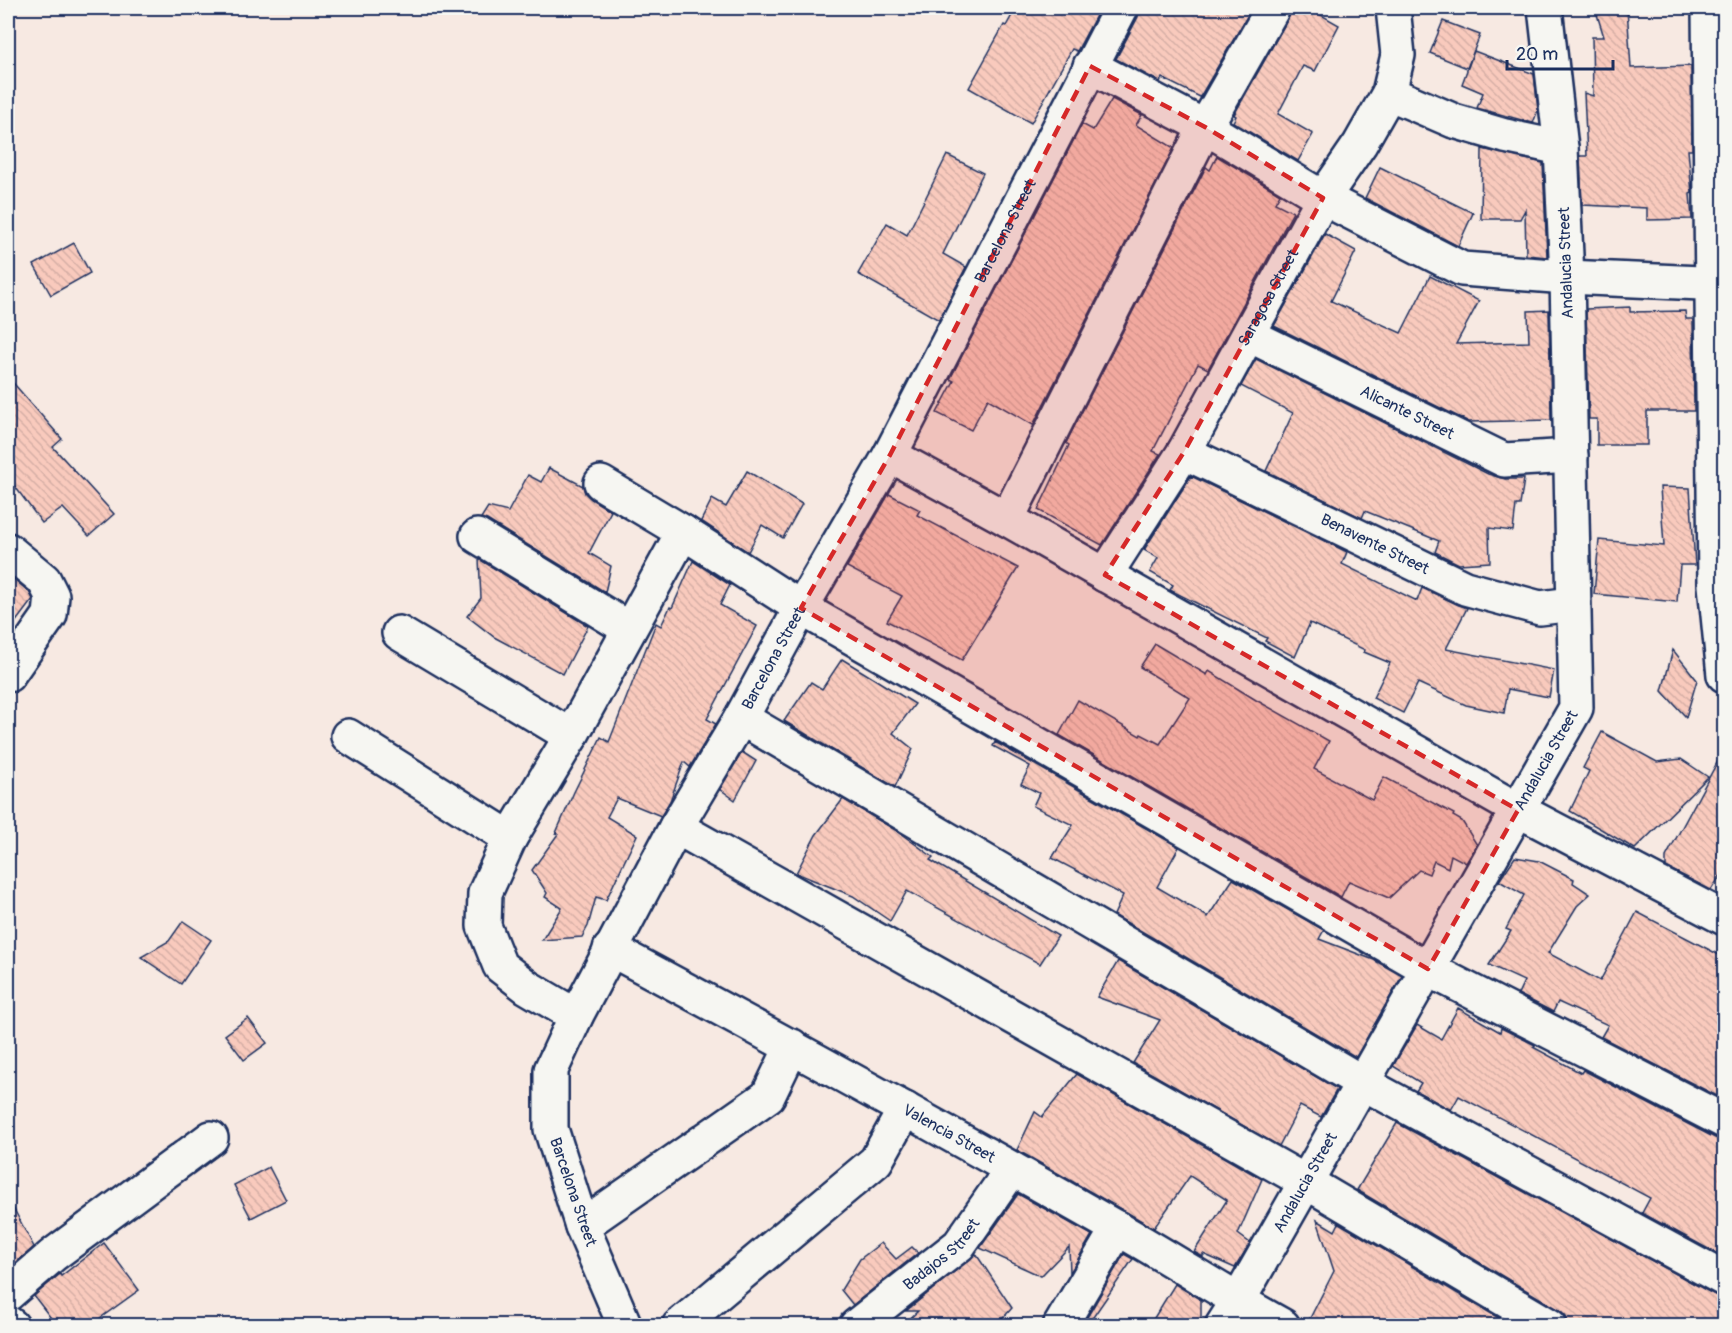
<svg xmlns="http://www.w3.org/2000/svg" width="1732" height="1333" font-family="Pangolin,sans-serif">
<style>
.building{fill:url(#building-back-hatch);stroke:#1b2f5e;stroke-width:1.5}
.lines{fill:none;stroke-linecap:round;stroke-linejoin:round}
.minor-casing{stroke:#1b2f5e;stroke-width:38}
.minor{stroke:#f6f6f2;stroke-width:33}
.marked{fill:#d62828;fill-opacity:0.2;stroke:#d62828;stroke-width:4.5;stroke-dasharray:12 8;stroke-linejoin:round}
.labels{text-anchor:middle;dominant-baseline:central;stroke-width:5;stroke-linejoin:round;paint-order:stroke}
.street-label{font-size:16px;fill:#1b2f5e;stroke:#f6f6f2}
</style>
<defs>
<pattern id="building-back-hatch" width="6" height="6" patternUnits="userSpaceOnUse" patternTransform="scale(1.5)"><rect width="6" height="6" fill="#f9cabd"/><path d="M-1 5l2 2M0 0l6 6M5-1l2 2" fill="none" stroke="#d5aea5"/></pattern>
</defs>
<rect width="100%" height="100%" fill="#f7e9e2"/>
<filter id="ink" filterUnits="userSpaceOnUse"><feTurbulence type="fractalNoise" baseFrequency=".0167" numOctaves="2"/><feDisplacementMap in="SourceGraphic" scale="12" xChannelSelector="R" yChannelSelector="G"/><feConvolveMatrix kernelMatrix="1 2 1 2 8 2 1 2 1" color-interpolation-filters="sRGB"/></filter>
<g filter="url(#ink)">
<g class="building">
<path d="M1016,8H1100L1077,51L1072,49L1031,123L969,88L1004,25L1006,26Z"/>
<path d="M1140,8H1252L1200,97L1162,78L1160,82L1116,59L1138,17Z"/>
<path d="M1595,8H1627L1631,68L1691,66L1692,150H1688L1692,193L1690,194L1692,219L1647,220V208L1582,205L1580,156H1587L1584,93L1593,96L1592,37H1604Z"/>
<path d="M1292,9L1309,8L1339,25L1315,71L1303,66L1278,114L1313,134L1298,161L1233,122L1236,116L1234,115L1289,17Z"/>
<path d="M1443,21L1480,35L1467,68L1430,53Z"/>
<path d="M1474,51L1534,74L1538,110L1533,123L1477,108L1483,93L1462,84Z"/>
<path d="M1112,99L1142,115L1136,125L1174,148L1033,425L988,399L971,430L937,413L954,381L950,379L1082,124L1093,130Z"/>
<path d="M1482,149L1543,163L1547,257L1526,255L1525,210L1520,219H1481Z"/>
<path d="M947,155L983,173L943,254L966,267L939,320L858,274L887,223L907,235Z"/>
<path d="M1217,156L1280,194L1275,203L1293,212L1208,369L1198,364L1153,451L1160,454L1102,545L1038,510L1069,445L1066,443L1206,167L1210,170Z"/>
<path d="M1380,167L1473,213L1458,246L1365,198Z"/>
<path d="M1325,234L1356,251L1331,301L1401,333L1430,276L1479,301L1456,344L1529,342L1528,311L1549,310L1551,420L1469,422L1274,326Z"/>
<path d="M74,243L90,273L51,295L34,265Z"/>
<path d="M1630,307V312L1685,311L1686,319H1693L1694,411H1647V445H1597V419H1589L1586,309Z"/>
<path d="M1256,359L1488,474L1505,479H1524L1520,505H1516L1513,531L1489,528L1490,562L1459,564L1435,552L1439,541L1365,511L1362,518L1266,471L1293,413L1241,386Z"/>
<path d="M8,377L62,439L53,447L114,514L89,536L63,508L42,523L8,477Z"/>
<path d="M549,468L583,486L585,493L591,499L611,511L589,553L611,566L605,592L487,520L481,518L488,507L508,512L528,475L541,482Z"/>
<path d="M747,471L802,504L783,538L762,525L748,552L701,521L712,499L726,507Z"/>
<path d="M1191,476L1347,552L1342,564L1417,601L1422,588L1467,608L1446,649L1554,670L1549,697L1508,689L1504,713L1466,705L1418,683L1403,713L1373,698L1390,663L1364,652L1365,650L1310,623L1295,657L1265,641L1267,638L1170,590L1173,585L1150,572L1158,558L1144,550Z"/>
<path d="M1660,487L1690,488L1695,565H1680L1677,602L1594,594L1599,540L1664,546Z"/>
<path d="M889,494L920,510L917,515L1018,568L962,660L887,621L902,596L847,567Z"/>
<path d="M479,559L588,626L563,674L494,637L467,616L481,598Z"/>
<path d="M693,561L730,585L720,605L757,626L707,719L716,724L690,767L684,762L670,801L661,816L617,798L607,817L637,835L606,900L596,897L588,926L582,937L542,940L562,908L545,897L547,893L532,870L558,834L556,833L574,792L601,737L609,742L656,623L661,626L670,607L672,608Z"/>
<path d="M8,574L29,592L33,599L8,632Z"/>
<path d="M1155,644L1207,675L1209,671L1256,700L1329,741L1314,769L1372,800L1384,777L1454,814L1453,816L1462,821L1477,845L1466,863L1451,855L1448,868L1434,861L1429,874L1419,870L1389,898L1349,881L1341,897L1059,735L1078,700L1140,736L1141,734L1160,744L1190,698L1140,667Z"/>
<path d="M1673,650L1697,680L1686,717L1662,691Z"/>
<path d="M842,659L915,704L893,733L913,749L895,787L784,721L811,682L822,689Z"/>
<path d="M1602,732L1657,762L1681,759L1708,777L1635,849L1570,811L1589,771L1583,768Z"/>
<path d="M995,742L1179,847L1157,887L1208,917L1233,879L1324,930L1319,939L1374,960L1402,976L1356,1057L1114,915L1123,895L1052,858L1073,825L1033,806L1039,793L1021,784L1030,766L993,746Z"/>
<path d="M1725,748V869L1711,890L1666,867V857Z"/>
<path d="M742,752L756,761L735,800L720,789Z"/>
<path d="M843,799L897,831L933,857L930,860L1058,936L1040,964L907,891L890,921L853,896L796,873L816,835Z"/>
<path d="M1515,857L1539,861L1574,879L1573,883L1590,894L1577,906L1548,953L1600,981L1637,912L1725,958V1100L1601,1037L1608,1025L1558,1002L1553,1012L1518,994L1524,981L1489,965L1511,931L1506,929L1524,895L1499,881Z"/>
<path d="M183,921L211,940L181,984L141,957L169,941Z"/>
<path d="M1118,961L1337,1089L1321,1117L1300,1106L1279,1146L1133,1063L1160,1020L1097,997Z"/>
<path d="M1458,1008L1500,1032L1501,1028L1535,1045L1533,1047L1581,1073L1583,1070L1715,1138L1725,1140V1258L1642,1213L1650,1198L1459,1096L1451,1110L1416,1091L1421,1083L1393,1066L1417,1025L1441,1039Z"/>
<path d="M248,1018L267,1043L244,1060L225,1035Z"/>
<path d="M1077,1074L1262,1179L1238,1234L1250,1243L1235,1268L1203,1254V1257L1194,1252L1227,1200L1190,1176L1154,1228L1017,1150L1035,1112L1042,1117Z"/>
<path d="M1397,1123L1715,1295L1725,1298V1326H1569L1566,1316L1560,1310L1357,1190Z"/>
<path d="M269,1167L286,1200L251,1218L234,1185Z"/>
<path d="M1018,1194L1092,1235L1070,1273L1069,1247L1041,1276L980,1248Z"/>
<path d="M8,1198L34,1247L11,1267L8,1262Z"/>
<path d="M1317,1220L1335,1231L1339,1223L1512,1326H1306L1334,1271Z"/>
<path d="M104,1243L139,1290L89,1326H57L34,1296L60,1274L61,1276Z"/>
<path d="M881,1243L896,1259L912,1247L918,1253L853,1305L841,1290L860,1259Z"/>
<path d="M976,1254L1012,1308L996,1326H902L918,1311H906Z"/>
<path d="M1124,1254L1133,1259L1087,1326H1082Z"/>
<path d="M1175,1284L1201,1300V1326H1149Z"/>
</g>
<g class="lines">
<g class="minor-casing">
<g id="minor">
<path d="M1709,8L1715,585L1724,675"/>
<path d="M1090,66L1205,127L1323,198L1462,269L1567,277L1724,284"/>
<path d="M1389,93L1454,121L1505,136L1561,148"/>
<path id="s1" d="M1249,335L1504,460L1571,456"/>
<path id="s2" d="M1184,452L1465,588L1540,608L1573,604"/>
<path d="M890,455L1007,519L1518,810L1724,918"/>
<path d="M601,483L683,532L801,608L1428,969L1724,1121"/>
<path d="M1007,519L1205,127L1273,8"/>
<path d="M477,536L629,629"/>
<path d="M8,550L44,580L52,596L50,615L8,675"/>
<path id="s3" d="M1105,575L1184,452L1323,198L1360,144L1389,93L1398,55L1393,8"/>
<path d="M399,633L571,736"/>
<path d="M741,718L1363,1083L1724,1279"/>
<path d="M348,736L510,838"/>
<path d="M676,827L1306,1182L1550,1326"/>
<path id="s4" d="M610,949C780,1040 948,1132 1115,1227C1172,1259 1226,1295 1283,1326"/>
<path d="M576,1016L527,987L500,966L484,926L485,893L510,838L571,736L683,532"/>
<path d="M582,1226L768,1096L792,1046"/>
<path d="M8,1294L53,1255L211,1138"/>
<path d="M8,1323L12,1326"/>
<path id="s5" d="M625,1326L582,1226L551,1129V1070L576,1016L676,827L741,718L801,608L890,455L1121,8"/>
<path d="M679,1326L876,1161L905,1109"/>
<path id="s6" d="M856,1326L959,1245L1012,1169"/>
<path d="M1060,1326L1118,1228"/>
<path id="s7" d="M1222,1326L1238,1301L1576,708L1567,277L1561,148L1545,8"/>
</g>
</g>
<use href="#minor" class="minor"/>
</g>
</g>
<path class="marked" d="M1090,66L1205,127L1323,198L1184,452L1105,575L1518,810L1428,969L801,608L890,455Z"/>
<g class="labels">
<g class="street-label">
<text stroke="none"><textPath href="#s5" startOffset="1224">Barcelona Street</textPath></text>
<text transform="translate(1566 263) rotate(-92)">Andalucia Street</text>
<text stroke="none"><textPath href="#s3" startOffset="322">Saragosa Street</textPath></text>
<text stroke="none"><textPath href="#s1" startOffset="176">Alicante Street</textPath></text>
<text stroke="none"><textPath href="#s2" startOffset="212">Benavente Street</textPath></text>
<text stroke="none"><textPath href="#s5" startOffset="738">Barcelona Street</textPath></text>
<text stroke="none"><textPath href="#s7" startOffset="652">Andalucia Street</textPath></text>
<text stroke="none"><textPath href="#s4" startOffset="386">Valencia Street</textPath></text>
<text stroke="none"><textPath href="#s7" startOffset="166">Andalucia Street</textPath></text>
<text transform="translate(573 1192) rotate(71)">Barcelona Street</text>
<text stroke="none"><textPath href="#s6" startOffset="112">Badajos Street</textPath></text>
</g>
</g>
<rect width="1732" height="1333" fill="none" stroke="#f6f6f2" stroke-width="30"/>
<rect x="15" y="15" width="1702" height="1303" fill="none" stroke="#1b2f5e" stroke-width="2" filter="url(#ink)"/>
<path d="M1507 60v9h106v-9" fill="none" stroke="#1b2f5e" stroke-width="3"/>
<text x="1516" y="60" font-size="18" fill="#1b2f5e" stroke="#f6f6f2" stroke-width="4.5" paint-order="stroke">20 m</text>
</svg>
